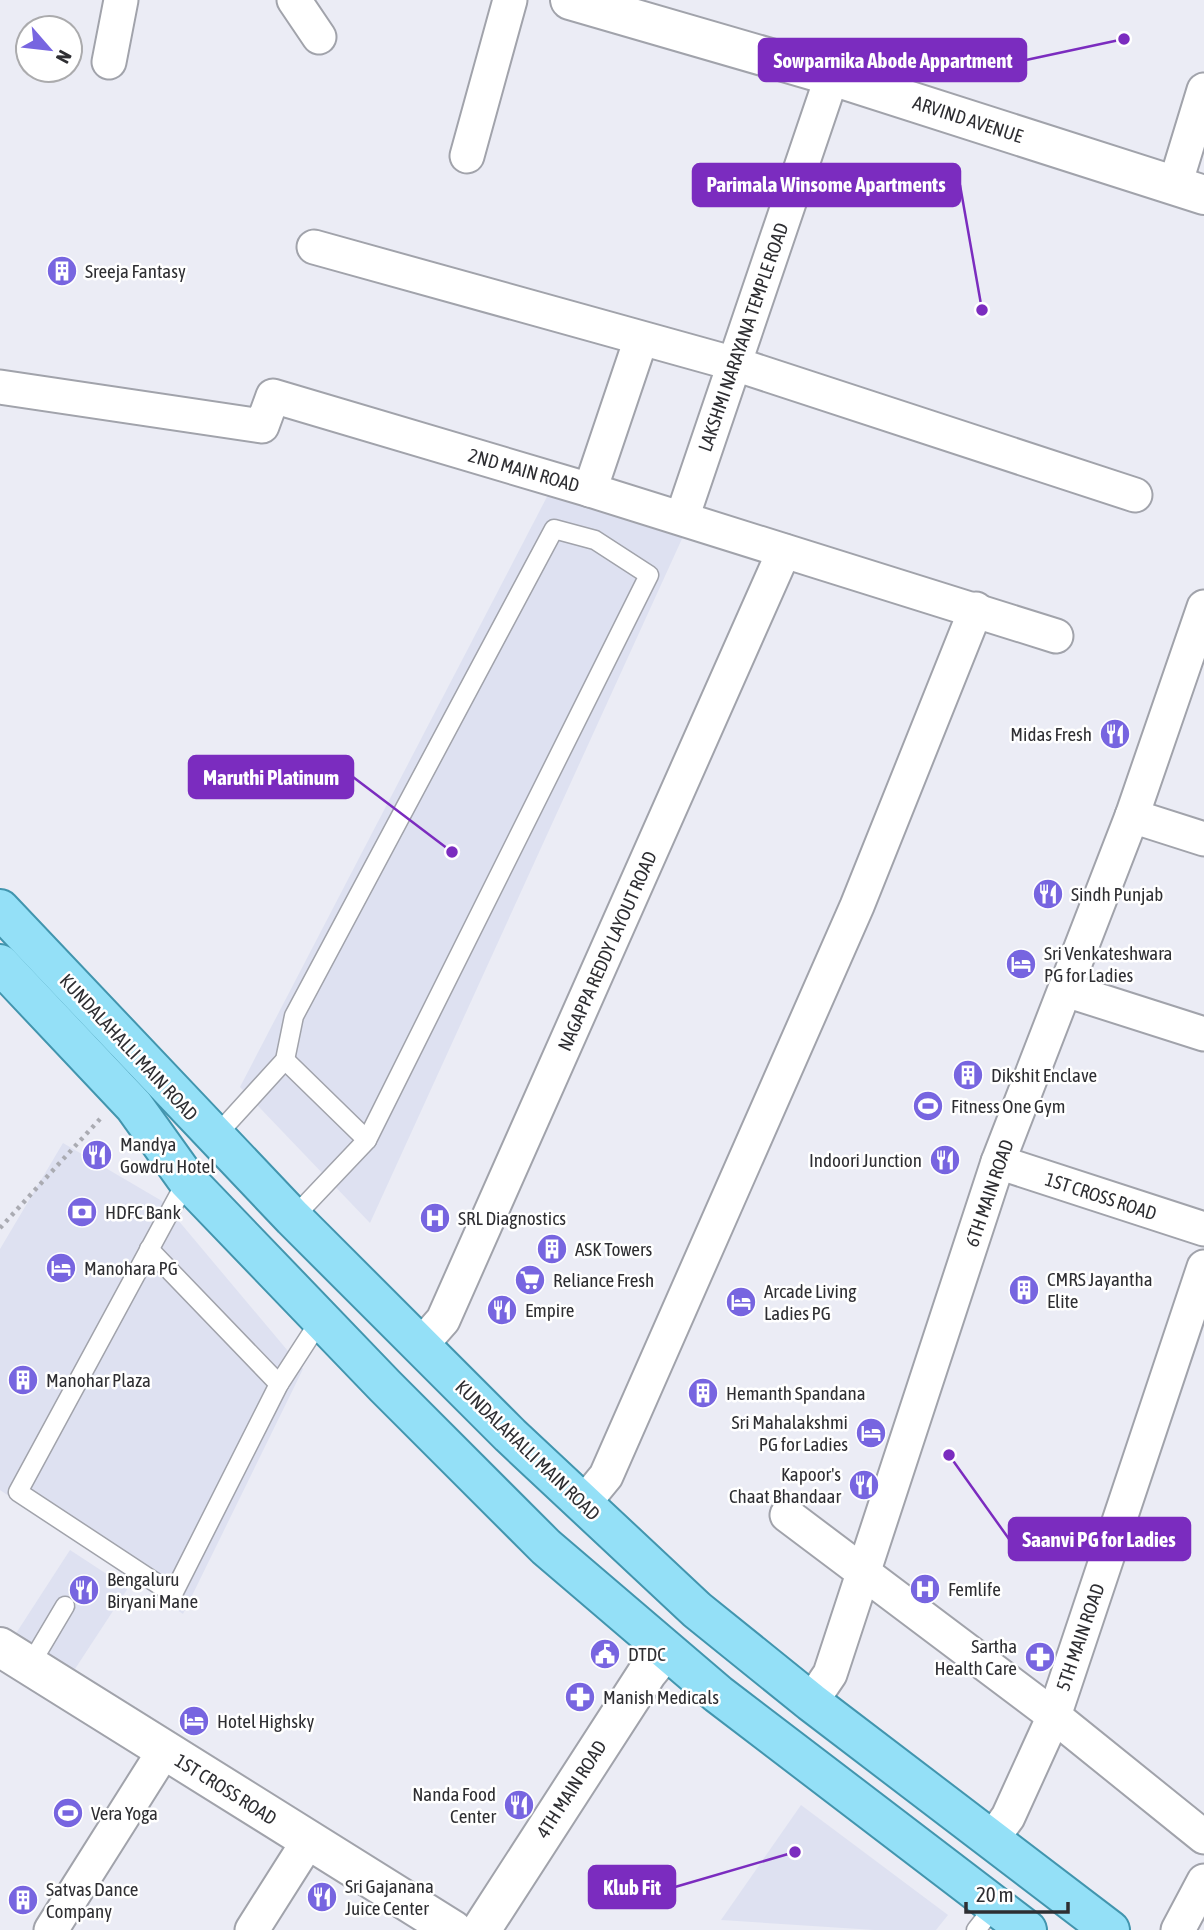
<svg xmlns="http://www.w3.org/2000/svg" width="1204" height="1930" font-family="'Asap Condensed',sans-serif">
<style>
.built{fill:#dee1f1}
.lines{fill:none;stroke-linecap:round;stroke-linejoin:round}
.service-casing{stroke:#a1a3ab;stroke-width:21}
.minor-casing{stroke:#a1a3ab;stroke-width:37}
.tertiary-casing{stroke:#a1a3ab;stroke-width:42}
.primary-casing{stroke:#4295ae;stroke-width:42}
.path{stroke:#aaabb2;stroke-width:4.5;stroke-dasharray:3.5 5;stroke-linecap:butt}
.service{stroke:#fff;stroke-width:18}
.minor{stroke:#fff;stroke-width:33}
.tertiary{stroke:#fff;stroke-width:38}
.primary{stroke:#94e0f7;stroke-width:38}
.labels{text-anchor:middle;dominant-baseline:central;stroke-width:5;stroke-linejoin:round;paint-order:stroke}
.street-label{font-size:19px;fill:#2e2e32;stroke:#fff}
.poi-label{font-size:19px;fill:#2e2e32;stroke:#fff;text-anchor:start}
.leader{fill:none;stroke:#7b2cbf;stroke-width:2.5}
.callout-dot{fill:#7b2cbf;stroke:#fff;stroke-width:2.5}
.callout{fill:#7b2cbf;stroke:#7b2cbf;stroke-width:2.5}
.callout-label{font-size:21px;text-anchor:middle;font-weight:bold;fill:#fff}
</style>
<rect width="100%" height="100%" fill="#ebecf5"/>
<g class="built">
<path d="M550,491L686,530L370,1223L240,1087Z"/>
<path d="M63,1143L162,1201L303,1369L183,1614L0,1490V1249Z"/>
<path d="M70,1550L128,1588L71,1675L13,1638Z"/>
<path d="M801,1805L948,1915L936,1930H874L721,1920Z"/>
</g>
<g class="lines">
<g class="service-casing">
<g id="service">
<path d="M285,1060L367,1140"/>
<path d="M214,1138L285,1060L294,1016L554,529L595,540L649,575L367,1140L293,1218"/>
<path d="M187,1180L18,1492L173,1594L279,1384L321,1319"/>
<path d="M149,1249L279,1384"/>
<path d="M30,1665L65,1606"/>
<path d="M976,1930L994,1907"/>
</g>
</g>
<g class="minor-casing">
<g id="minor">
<path d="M294,0L319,37"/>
<path d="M109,62L121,0"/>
<path d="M467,156L510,0"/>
<path d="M1175,185L1204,90"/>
<path d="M314,247L735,364L1135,495"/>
<path d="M0,387L262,426L273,396L590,490L1056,636"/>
<path d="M590,490L641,339"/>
<path d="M682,518L832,76"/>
<path d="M1132,816L1204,839"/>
<path d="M1066,990L1204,1034"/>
<path d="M998,1162L1204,1229"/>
<path d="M421,1345L443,1320L784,551"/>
<path d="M583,1504L606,1476L857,906L976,609"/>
<path d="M787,1515L1054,1716L1204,1837"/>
<path d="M811,1702L830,1674L998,1162L1132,816L1204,607"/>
<path d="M992,1839L1008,1817L1054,1716L1204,1267"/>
<path d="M51,1930L164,1751"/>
<path d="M252,1930L309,1840"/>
<path d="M1178,1930L1204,1881"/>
</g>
</g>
<g class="tertiary-casing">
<g id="tertiary">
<path d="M570,0L832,76L1204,195"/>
<path d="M0,1647L453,1930"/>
<path d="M481,1930L647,1673L665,1651"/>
</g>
</g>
<g class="primary-casing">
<g id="primary">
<path d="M0,909L293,1218L510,1435L697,1610L811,1702L1110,1930"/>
<path d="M0,964L134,1106L187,1180L385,1386L546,1547L718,1694L1027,1930"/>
</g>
</g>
<path class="path" d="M0,1228L100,1119"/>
<use href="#service" class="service"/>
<use href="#minor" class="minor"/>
<use href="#tertiary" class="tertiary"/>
<use href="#primary" class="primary"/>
</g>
<defs>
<g id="building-disc" transform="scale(1.575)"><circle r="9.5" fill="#7765e0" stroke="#fff"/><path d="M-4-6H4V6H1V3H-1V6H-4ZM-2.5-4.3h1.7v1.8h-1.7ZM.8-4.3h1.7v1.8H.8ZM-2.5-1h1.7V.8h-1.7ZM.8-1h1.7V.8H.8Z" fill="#fff"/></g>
<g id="restaurant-disc" transform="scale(1.575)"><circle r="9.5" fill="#7765e0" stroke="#fff"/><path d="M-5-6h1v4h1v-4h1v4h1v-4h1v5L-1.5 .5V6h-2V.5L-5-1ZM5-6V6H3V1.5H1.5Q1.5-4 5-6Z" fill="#fff"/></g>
<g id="hotel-disc" transform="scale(1.575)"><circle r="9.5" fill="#7765e0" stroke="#fff"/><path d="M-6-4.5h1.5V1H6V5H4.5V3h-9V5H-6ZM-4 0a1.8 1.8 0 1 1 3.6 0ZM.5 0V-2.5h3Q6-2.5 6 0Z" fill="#fff"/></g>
<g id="stadium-disc" transform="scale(1.575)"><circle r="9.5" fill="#7765e0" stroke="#fff"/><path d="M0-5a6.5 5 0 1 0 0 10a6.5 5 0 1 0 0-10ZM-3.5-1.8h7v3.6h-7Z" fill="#fff"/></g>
<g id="bank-disc" transform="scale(1.575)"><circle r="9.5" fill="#7765e0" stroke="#fff"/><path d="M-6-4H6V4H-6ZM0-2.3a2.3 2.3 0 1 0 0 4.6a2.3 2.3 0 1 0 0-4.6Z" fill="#fff"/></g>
<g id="hospital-disc" transform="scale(1.575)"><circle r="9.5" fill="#7765e0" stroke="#fff"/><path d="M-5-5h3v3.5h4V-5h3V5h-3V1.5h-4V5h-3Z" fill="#fff"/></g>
<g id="supermarket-disc" transform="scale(1.575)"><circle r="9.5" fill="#7765e0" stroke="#fff"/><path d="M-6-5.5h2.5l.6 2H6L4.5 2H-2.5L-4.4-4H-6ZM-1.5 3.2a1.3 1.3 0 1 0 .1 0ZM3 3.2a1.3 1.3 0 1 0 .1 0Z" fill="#fff"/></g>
<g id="civic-disc" transform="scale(1.575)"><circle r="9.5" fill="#7765e0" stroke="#fff"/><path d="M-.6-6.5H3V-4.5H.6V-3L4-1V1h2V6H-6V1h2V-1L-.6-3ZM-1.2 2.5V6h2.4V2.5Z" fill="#fff"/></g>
<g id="pharmacy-disc" transform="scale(1.575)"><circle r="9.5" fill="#7765e0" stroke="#fff"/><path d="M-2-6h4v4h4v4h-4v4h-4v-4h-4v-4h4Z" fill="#fff"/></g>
</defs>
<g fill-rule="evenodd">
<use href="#building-disc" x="62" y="271"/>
<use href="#restaurant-disc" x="1115" y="734"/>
<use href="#restaurant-disc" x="1048" y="894"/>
<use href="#hotel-disc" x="1021" y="964"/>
<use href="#building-disc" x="968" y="1075"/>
<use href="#stadium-disc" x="928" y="1106"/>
<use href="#restaurant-disc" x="97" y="1155"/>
<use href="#restaurant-disc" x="945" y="1160"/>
<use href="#bank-disc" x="82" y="1212"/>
<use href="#hospital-disc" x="435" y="1218"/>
<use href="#building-disc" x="552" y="1249"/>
<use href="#hotel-disc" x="61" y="1268"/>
<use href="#supermarket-disc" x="530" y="1280"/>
<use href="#building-disc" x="1024" y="1290"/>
<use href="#hotel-disc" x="741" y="1302"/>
<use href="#restaurant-disc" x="502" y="1310"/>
<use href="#building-disc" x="23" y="1380"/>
<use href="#building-disc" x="703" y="1393"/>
<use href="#hotel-disc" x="871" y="1433"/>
<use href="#restaurant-disc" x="864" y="1485"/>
<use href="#hospital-disc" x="925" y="1589"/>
<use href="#restaurant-disc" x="84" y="1590"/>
<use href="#civic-disc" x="605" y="1654"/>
<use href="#pharmacy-disc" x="1040" y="1657"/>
<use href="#pharmacy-disc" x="580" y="1697"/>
<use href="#hotel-disc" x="194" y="1721"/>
<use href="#restaurant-disc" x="519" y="1805"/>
<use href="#stadium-disc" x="68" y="1813"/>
<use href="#restaurant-disc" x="322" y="1897"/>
<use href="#building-disc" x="23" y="1900"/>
</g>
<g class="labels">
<g class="street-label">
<text transform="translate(968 119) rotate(18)">ARVIND AVENUE</text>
<text transform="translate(743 337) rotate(-71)">LAKSHMI NARAYANA TEMPLE ROAD</text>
<text transform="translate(524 470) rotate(16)">2ND MAIN ROAD</text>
<text transform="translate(607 951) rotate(-66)">NAGAPPA REDDY LAYOUT ROAD</text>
<text transform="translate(129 1047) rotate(47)">KUNDALAHALLI MAIN ROAD</text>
<text transform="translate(989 1193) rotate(-71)">6TH MAIN ROAD</text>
<text transform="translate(1101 1196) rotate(18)">1ST CROSS ROAD</text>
<text transform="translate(528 1450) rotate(44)">KUNDALAHALLI MAIN ROAD</text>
<text transform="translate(1080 1637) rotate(-71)">5TH MAIN ROAD</text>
<text transform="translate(226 1789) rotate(32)">1ST CROSS ROAD</text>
<text transform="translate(571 1789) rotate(-57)">4TH MAIN ROAD</text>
</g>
<g class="poi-label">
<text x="85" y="271">Sreeja Fantasy</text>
<text x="1092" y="734" text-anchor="end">Midas Fresh</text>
<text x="1071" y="894">Sindh Punjab</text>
<text x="1044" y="953">Sri Venkateshwara<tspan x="1044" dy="22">PG for Ladies</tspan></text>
<text x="991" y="1075">Dikshit Enclave</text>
<text x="951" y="1106">Fitness One Gym</text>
<text x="120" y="1144">Mandya<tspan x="120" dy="22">Gowdru Hotel</tspan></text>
<text x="922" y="1160" text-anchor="end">Indoori Junction</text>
<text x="105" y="1212">HDFC Bank</text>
<text x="458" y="1218">SRL Diagnostics</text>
<text x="575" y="1249">ASK Towers</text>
<text x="84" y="1268">Manohara PG</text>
<text x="1047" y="1279">CMRS Jayantha<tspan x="1047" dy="22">Elite</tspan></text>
<text x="553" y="1280">Reliance Fresh</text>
<text x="764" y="1291">Arcade Living<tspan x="764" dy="22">Ladies PG</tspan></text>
<text x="525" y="1310">Empire</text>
<text x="46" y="1380">Manohar Plaza</text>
<text x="726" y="1393">Hemanth Spandana</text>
<text x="848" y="1422" text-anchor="end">Sri Mahalakshmi<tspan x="848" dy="22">PG for Ladies</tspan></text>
<text x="841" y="1474" text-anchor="end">Kapoor's<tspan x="841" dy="22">Chaat Bhandaar</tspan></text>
<text x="107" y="1579">Bengaluru<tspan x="107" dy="22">Biryani Mane</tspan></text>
<text x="948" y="1589">Femlife</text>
<text x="1017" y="1646" text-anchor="end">Sartha<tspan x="1017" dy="22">Health Care</tspan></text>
<text x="628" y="1654">DTDC</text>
<text x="603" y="1697">Manish Medicals</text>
<text x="217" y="1721">Hotel Highsky</text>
<text x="496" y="1794" text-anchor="end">Nanda Food<tspan x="496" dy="22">Center</tspan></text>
<text x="91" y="1813">Vera Yoga</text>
<text x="345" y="1886">Sri Gajanana<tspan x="345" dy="22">Juice Center</tspan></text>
<text x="46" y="1889">Satvas Dance<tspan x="46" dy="22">Company</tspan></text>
</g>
</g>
<path class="leader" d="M1124 39L1026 60M982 310L960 185M452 852L353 777M949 1455L1009 1539M795 1852L675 1887"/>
<g class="callout-dot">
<circle cx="1124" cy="39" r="7"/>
<circle cx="982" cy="310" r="7"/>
<circle cx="452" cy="852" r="7"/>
<circle cx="949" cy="1455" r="7"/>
<circle cx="795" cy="1852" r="7"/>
</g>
<g class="callout">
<rect x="759" y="39" width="267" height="42" rx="7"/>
<rect x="693" y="164" width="267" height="42" rx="7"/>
<rect x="189" y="756" width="164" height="42" rx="7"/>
<rect x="1009" y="1518" width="181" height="42" rx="7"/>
<rect x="589" y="1866" width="86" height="42" rx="7"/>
</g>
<g class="callout-label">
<text x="893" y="68">Sowparnika Abode Appartment</text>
<text x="826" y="192">Parimala Winsome Apartments</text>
<text x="271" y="785">Maruthi Platinum</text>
<text x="1099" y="1547">Saanvi PG for Ladies</text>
<text x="632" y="1895">Klub Fit</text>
</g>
<g transform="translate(49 49) rotate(118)"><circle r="33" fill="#ffffff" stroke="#ababad" stroke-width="2"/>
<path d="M0-5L12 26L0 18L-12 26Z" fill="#7765e0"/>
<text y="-10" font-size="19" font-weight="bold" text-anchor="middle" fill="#2e2e32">N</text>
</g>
<path d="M966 1902v10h102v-10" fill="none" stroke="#2e2e32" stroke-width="3.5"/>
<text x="976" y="1902" font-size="21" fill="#2e2e32" stroke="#ffffff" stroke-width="5" paint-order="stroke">20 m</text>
</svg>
